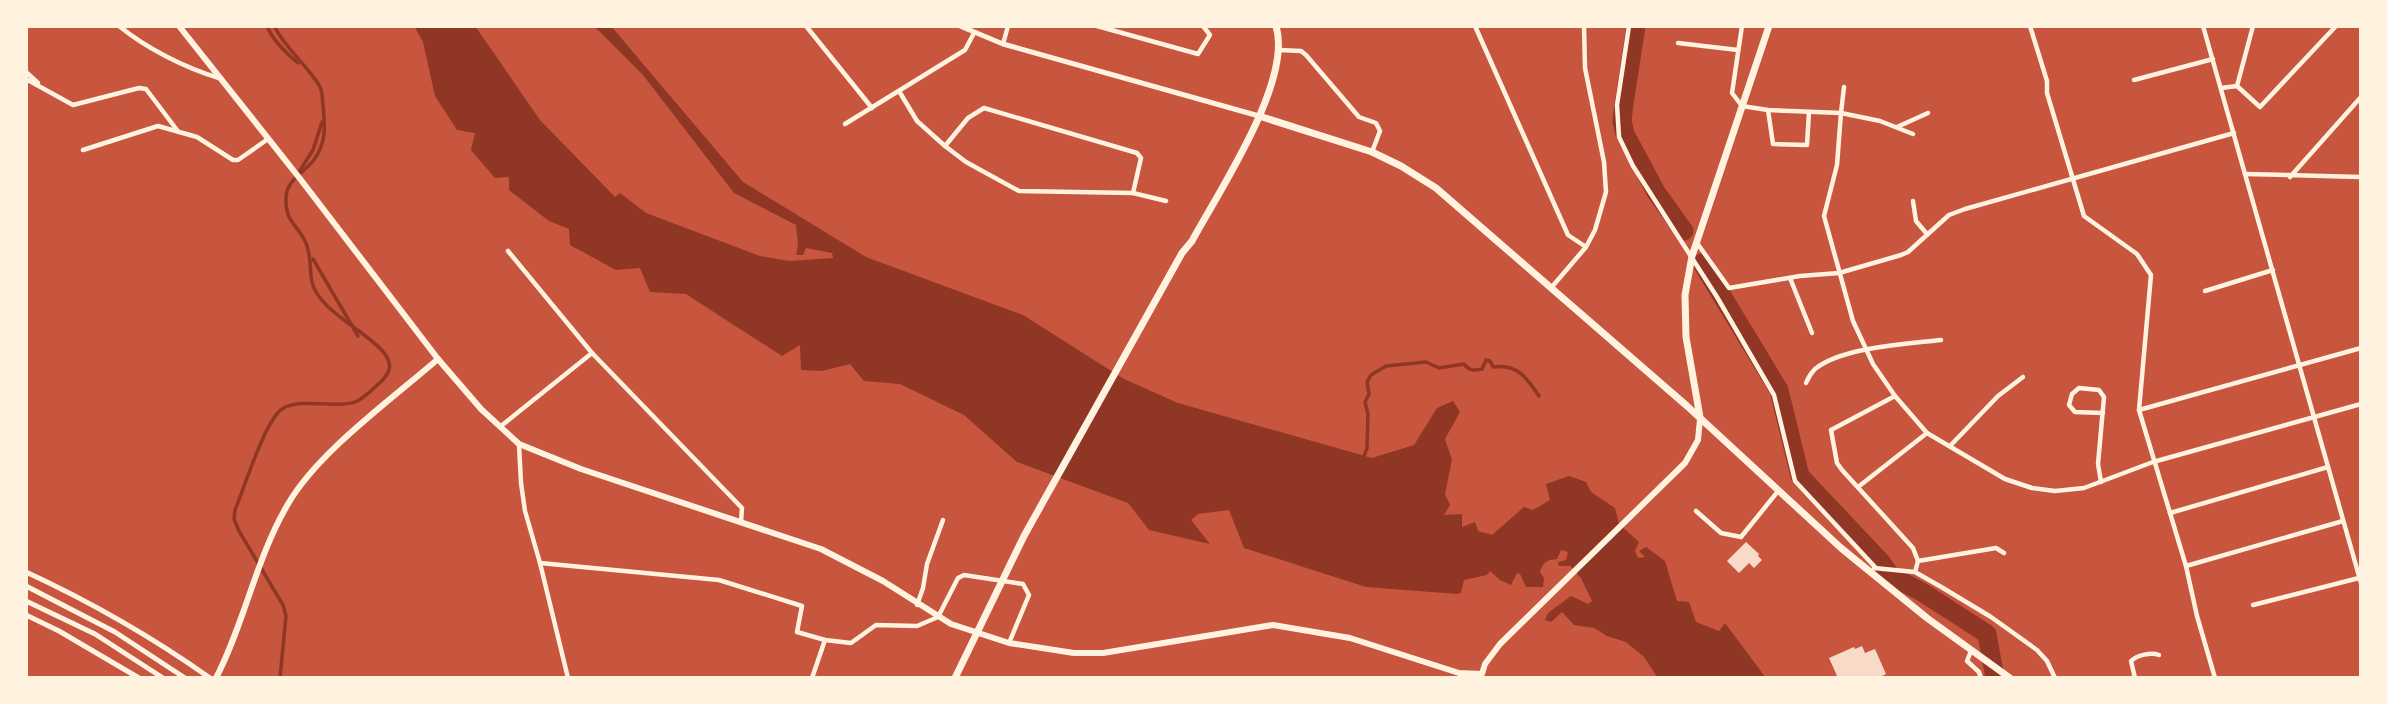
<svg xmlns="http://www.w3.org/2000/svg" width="2387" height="704" font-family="Mulish,sans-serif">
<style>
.water{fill:#8f3625}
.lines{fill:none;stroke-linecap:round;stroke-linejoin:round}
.stream{stroke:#8f3625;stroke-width:3.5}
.river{stroke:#8f3625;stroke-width:19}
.building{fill:#f7dbc8}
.minor{stroke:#fff3e0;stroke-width:4.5}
.tertiary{stroke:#fff3e0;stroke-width:5}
.secondary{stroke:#fff3e0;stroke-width:6}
.primary{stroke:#fff3e0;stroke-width:7}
.trunk{stroke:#fff3e0;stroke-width:7}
</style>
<rect width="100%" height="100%" fill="#c8553d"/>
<path class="water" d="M414,26H475L540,120L615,197L620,193L646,213L760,256L789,261L833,258L832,253L806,248L803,255H796L798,245L796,225L734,193L643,75L594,26H611L743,182L866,257L1023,315L1124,379L1178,403L1372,458L1414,445L1437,408L1453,401L1460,412L1445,439L1452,460L1445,494L1450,505L1444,515L1462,514V527L1475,522L1478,531L1492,535L1524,507L1533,510L1550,500L1546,484L1569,476L1586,482L1591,492L1615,508L1619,524L1639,542L1635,551L1638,558L1645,557L1639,551L1646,547L1665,561L1677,601L1689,602L1696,622L1719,631L1725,623L1766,678H1658L1644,657L1626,642L1607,636L1594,628L1574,625L1562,612L1551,622L1545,620L1548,613L1571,596L1588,604L1592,601L1581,578L1570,566H1559L1558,562L1566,560L1568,552L1561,550L1557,559C1546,560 1543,562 1540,572L1544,578L1543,587H1526L1520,574L1517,573L1511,585L1500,580L1490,571L1487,575L1464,580L1461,593L1457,594L1366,587L1244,548L1229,510L1198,514L1191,520L1210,544L1149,530L1128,503L1017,462L964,415L900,384L864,381L850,364L822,371L801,370L800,345L782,356L686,294L650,292L640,268L616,270L570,245L569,229L549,221L509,190V177L495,178L471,150L475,133L457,130L435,96L423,42Z"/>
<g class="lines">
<g class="stream">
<path d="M267,26C273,41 286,53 298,63"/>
<path d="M274,26C286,49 306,64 319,85C323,91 322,99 323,105C325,126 327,143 313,161C303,173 286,181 286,198C285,221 296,223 305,241C312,255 309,268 312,282C319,317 397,343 389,370C387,378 378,384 372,390C367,394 361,400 355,402C338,409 300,397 282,409C265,420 244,489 235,510L234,519L239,531L283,605L286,616L280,678"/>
<path d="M299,172L313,150L322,122"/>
<path d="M313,259L358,336"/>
<path d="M1363,459L1367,448L1368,414L1365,402L1369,394L1367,382L1371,375L1386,366L1426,362L1439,368L1464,364C1470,371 1473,371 1482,369L1486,360L1490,361L1493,367C1517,363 1527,378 1539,396"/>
</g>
<g class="river">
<path d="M1636,26L1624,104L1622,121L1625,134L1656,192L1684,231"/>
<path d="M1702,263L1779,390L1800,476L1881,562L1891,576L1922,592L1987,634L1995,678"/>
</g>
</g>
<g class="building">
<path d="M1746,542L1759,554L1758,556L1762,560L1754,568L1749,563L1739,573L1727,561Z"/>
<path d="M1862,646L1865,653L1875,649L1886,674L1878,678H1838L1829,658L1854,647L1855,649Z"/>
</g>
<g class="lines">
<g class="minor">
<path d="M119,26C146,48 185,68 219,78"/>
<path d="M806,26L872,108"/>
<path d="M1097,26L1198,54L1210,35L1203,26"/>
<path d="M1475,26L1568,235L1586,247L1551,288"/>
<path d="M1584,26L1585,68L1604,162L1606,192L1595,230L1586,247"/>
<path d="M1629,26L1617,105L1619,137L1633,166L1717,297L1774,395L1795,481L1875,567"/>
<path d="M1742,26L1732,93L1742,106L1768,110L1841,113L1837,165L1824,216L1853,321L1873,364L1895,396"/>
<path d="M2030,26L2047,81V93L2084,216L2137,254L2151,275L2139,410L2186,566L2343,521"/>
<path d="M2203,26L2361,583"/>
<path d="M2253,26L2237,86L2260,107L2336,26"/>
<path d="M1678,43L1738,50"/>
<path d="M1003,44L1008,26"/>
<path d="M1279,50L1301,51L1306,55L1359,117L1376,123L1380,131L1372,152"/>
<path d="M26,72L38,83"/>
<path d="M26,79L73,105L139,88L146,89L177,130"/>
<path d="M2134,80L2213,59"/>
<path d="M1844,87L1841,113L1880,121L1913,134"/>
<path d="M2221,88L2237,86"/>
<path d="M899,91L917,121L945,146L966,162L1019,191L1133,193L1166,201"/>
<path d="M1768,110L1773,144L1807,145L1809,112"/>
<path d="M845,124L965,50L974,33"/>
<path d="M1897,127L1928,113"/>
<path d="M945,146L968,118L984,108L1137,153L1141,158L1133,193"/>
<path d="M83,150L158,126L197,137L233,160H238L268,139"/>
<path d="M2246,174L2361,177"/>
<path d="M2290,177L2361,97"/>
<path d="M1913,201L1916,221L1927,234"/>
<path d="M1697,243L1729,288L1800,276L1839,273L1901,255L1908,252L1949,215L1965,209L2234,133"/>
<path d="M508,251L592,353"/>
<path d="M1790,278L1812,333"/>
<path d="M2205,291L2273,270"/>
<path d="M1806,383C1808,378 1811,373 1815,369C1842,347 1907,344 1941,340"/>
<path d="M2139,410L2361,348"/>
<path d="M501,426L592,353L742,508L741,522"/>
<path d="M519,445L521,483L525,511L540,563L568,678"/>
<path d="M1950,446L1998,396L2023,377"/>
<path d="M2101,482L2098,464L2104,397L2099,390L2079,388L2072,394L2069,405L2075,412L2103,413"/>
<path d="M1858,487L1927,433"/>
<path d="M1696,511L1721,533L1741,537L1779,490"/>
<path d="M2170,513L2328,467"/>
<path d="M1918,561L1996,548L2004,553"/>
<path d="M540,563L719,580L802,606L797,632L825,640L851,643L876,625L917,626L938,617L958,578L964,575L1023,584L1029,595L1009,643"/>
<path d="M2186,566L2197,616L2215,678"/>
<path d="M1874,568L1915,572L1943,588L1991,617L2037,650L2047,661L2055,678"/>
<path d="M1915,572L1918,561L1913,548L1842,470L1837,463L1831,430L1895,396L1927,433L2005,479L2032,488L2055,491L2084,488L2153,462L2361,404"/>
<path d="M917,605L923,588L927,564L943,520"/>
<path d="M2253,605L2359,578"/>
<path d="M1971,651L1967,661L1979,672L1981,678"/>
<path d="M812,678L825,640"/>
<path d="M2135,678L2131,661C2137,655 2151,652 2159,655"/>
</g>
<g class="tertiary">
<path d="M960,26L1003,44L1259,116"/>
<path d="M26,572C91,602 152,637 210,678"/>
<path d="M26,586L115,632L185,678"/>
<path d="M26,601L95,634L163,678"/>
<path d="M26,615L59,631L139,678"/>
</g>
<g class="secondary">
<path d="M179,26L301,180L438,359L481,409L519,444L581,469L821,549L883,581L951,624L1009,643L1074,653H1103L1273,625L1350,638L1459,673L1482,674L1485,664L1500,644L1685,463L1698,440L1700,419"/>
<path d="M216,678C245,622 256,558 288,504C318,452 392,399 438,359"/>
</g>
<g class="primary">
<path d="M1259,116L1372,152L1401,166L1436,188L1687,406L1841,548L1927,618L2010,678"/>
<path d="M1700,417L1686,337L1685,295L1692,256L1769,26"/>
</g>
<path class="trunk" d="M955,678L1024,536L1182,253L1192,241C1219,191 1293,81 1276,26"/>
</g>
<rect width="2387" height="704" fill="none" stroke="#fff3e0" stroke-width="56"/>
</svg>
